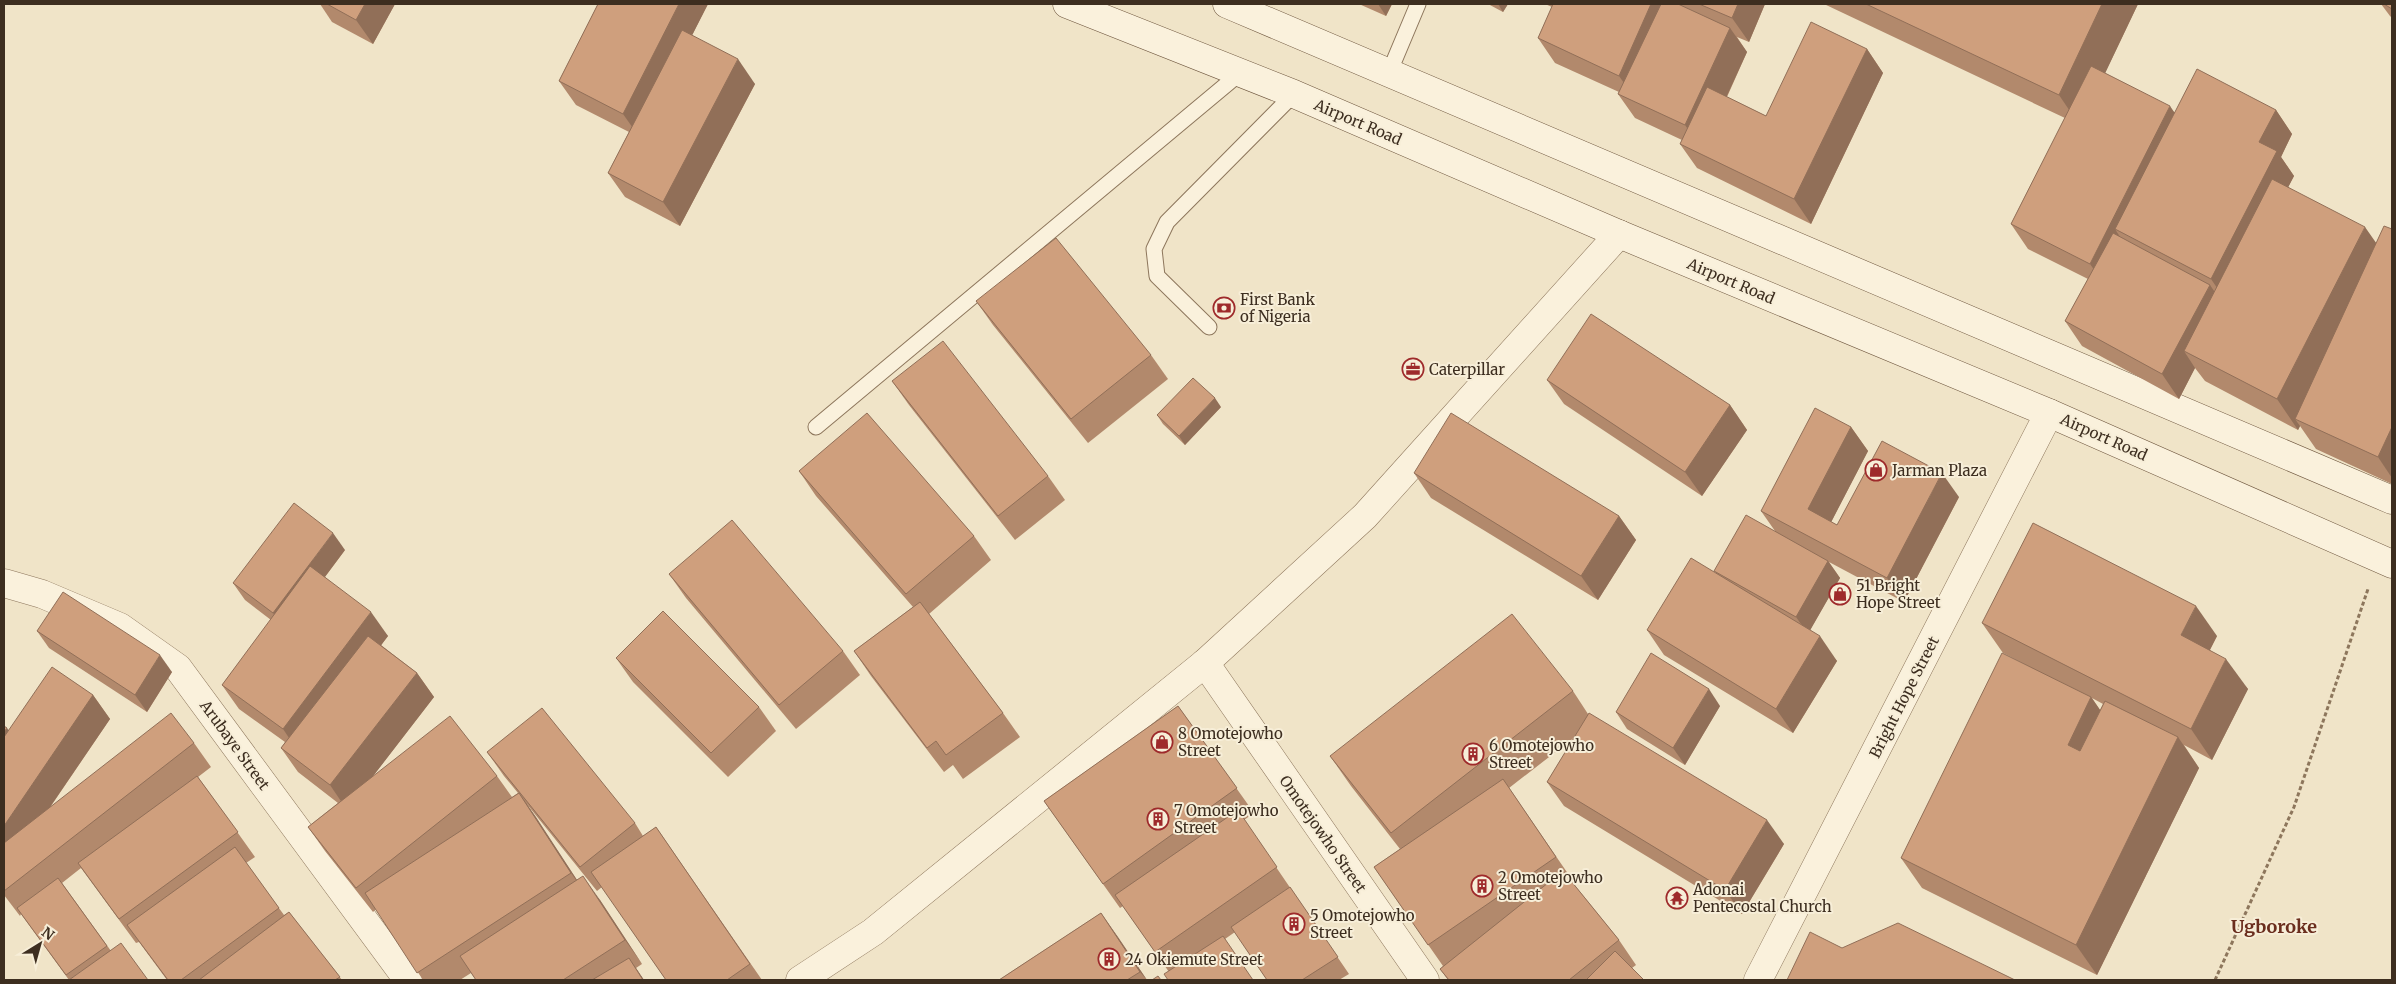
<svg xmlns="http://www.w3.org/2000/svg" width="2396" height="984" font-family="Merriweather,serif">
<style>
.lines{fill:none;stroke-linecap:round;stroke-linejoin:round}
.service-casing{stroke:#8d765c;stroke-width:17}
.minor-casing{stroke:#8d765c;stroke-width:29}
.secondary-casing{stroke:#6f573f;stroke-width:29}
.path{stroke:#8d765c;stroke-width:3;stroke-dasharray:4 2.5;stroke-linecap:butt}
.service{stroke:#faf1dc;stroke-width:15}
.minor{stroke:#faf1dc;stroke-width:28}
.secondary{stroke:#faf1dc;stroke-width:28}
.wall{fill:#b2896c;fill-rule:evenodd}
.shaded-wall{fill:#916f58}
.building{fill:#cf9f7d;stroke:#916f58}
.labels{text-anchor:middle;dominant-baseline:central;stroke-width:4;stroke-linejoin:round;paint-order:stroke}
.street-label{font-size:15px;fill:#3d2e20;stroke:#f7eed8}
.poi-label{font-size:15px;fill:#3d2e20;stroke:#f7eed8;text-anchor:start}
.quarter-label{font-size:18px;font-weight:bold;fill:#6b2e1e;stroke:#f7eed8}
</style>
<rect width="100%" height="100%" fill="#f0e4c8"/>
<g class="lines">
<g class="service-casing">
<g id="service">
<path d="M1389,73L1418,4"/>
<path d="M1209,327L1157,276L1154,249L1167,222L1294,94"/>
<path d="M816,427L1239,74"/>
</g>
</g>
<g class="minor-casing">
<g id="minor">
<path d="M4,583L42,594L120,627L178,668L408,980"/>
<path d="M1205,663L1425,980"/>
<path d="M800,980L873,932L1205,663L1365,516L1619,234"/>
<path d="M1758,980L2049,413"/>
</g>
</g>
<g class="secondary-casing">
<g id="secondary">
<path d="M1067,4L1294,94L1619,234L2049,413L2392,564"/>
<path d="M1227,4L2392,500"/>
</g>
</g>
<path class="path" d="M2215,980L2294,807L2368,589"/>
<use href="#service" class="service"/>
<use href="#minor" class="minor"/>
<use href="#secondary" class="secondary"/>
</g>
<g class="wall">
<path d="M320,4H395L373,44L332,22Z"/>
<path d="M598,4H708L692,35L755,84L680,226L625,197L608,173L629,132L576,105L559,81Z"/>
<path d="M1359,4H1392L1386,16Z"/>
<path d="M1488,4H1508L1503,12Z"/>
<path d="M1545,4H1765L1749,42L1737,37L1747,52L1727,97L1766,116L1867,49L1883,73L1811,224L1697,168L1680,144L1682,140L1635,118L1618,94L1619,92L1555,63L1538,38L1552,7Z"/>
<path d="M1824,4H2138L2105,73L2174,112L2276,110L2292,134L2281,157L2294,176L2288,187L2376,243L2392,229V484L2316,449L2300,426L2298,430L2205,381L2195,368L2179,399L2082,346L2065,321L2088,279L2028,249L2011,224L2065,118Z"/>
<path d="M2381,4H2392V18L2390,16Z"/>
<path d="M976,301L1151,355L1168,379L1088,443L993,325Z"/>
<path d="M1547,380L1730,405L1747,430L1702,496L1564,404Z"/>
<path d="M892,381L1048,476L1065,500L1015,540L909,405Z"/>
<path d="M1221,407L1185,445L1163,424L1157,415Z"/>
<path d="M1851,427L1868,451L1831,522L1837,525L1959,497L1904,602L1829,562L1840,578L1810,630L1837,661L1793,733L1664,655L1647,630L1716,573L1714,571L1775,531L1761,511Z"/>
<path d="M799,471L974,536L991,560L929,614L1003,713L1020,737L963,779L953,765L944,772L871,676L854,651L913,607L816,496Z"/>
<path d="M1414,473L1619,516L1636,540L1598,600L1431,498Z"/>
<path d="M345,550L325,577L388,636L381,645L417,673L434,697L373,776H497L512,797L518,793L504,776L487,752L635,823L643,836L656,827L762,980H666L602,887L597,891L526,803L577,880L600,900L642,964L636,968L644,980H476L471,973L460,980H423L376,909L373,912L325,851L308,827L338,803L298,772L281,748L285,742L239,709L222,685L271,620L245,600L233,583Z"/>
<path d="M669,574L843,651L860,675L796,729L686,598Z"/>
<path d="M1982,623L2217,636L2210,650L2248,689L2212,760L2184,745L2199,768L2097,975L1922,888L1901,858L2032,668L2003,653ZM2092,698L2103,704L2100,710Z"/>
<path d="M37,631L172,672L147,712L49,648Z"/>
<path d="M616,658L759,707L776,731L728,777L633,682Z"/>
<path d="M1573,691L1588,714L1784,844L1742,914L1564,806L1547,782L1575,737L1509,788L1573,881L1572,882L1619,940L1636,965L1632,968L1644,980H1448L1440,969L1443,966L1374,867L1400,849L1351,786L1330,756Z"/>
<path d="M93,695L110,719L51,806L194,743L211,767L198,777L255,857L246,863L284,915L289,912L342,980H167L139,942L136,943L81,868L62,883L111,951L69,980L21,914L20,916L4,895V726L8,731Z"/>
<path d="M1178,706L1254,813L1244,820L1349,974L1339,980H1267L1235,932L1225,939L1169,972L1123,906L1120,908L1044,801Z"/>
<path d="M1720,706L1685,765L1627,729L1616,712Z"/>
<path d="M1101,913L1147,980H999Z"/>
</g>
<g class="shaded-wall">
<path d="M365,4H395L373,44L356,20Z"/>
<path d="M679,4H708L640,138L623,114Z"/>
<path d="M1378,4H1392L1386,16Z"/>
<path d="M1498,4H1508L1503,12Z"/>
<path d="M1651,4H1671L1636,100L1619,76Z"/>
<path d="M1738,4H1765L1749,42L1732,18Z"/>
<path d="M2102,4H2138L2080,126L2059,95Z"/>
<path d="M1730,28L1747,52L1702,150L1685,125Z"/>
<path d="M1867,49L1883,73L1811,224L1794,199Z"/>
<path d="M738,59L755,84L680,226L663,202Z"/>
<path d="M2170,106L2187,131L2115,229L2127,248L2107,288L2090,264Z"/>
<path d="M2276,110L2292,134L2281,157L2294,176L2228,304L2211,279L2259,142Z"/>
<path d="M2365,227L2386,257L2295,419L2300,426L2298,430L2277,399Z"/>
<path d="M2210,285L2227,310L2184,351L2195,368L2179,399L2162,374Z"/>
<path d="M1215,398L1221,407L1185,445L1179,436Z"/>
<path d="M1730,405L1747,430L1702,496L1685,472Z"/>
<path d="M1851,427L1868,451L1825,534L1808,509Z"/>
<path d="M2392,427V478L2378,457Z"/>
<path d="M1942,473L1959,497L1904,602L1887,578Z"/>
<path d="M1619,516L1636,540L1598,600L1581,576Z"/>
<path d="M333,533L345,550L285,630L273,613Z"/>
<path d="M1828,561L1840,578L1808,634L1796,617Z"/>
<path d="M2196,606L2217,636L2202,665L2181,635Z"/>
<path d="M371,612L388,636L300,754L283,729Z"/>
<path d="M1820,636L1837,661L1793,733L1776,709Z"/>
<path d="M160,655L172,672L147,712L135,695Z"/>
<path d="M2226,659L2248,689L2212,760L2191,729Z"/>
<path d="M417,673L434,697L347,810L330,785Z"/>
<path d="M1709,689L1720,706L1685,765L1673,748Z"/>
<path d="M93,695L110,719L7,870L4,865V826Z"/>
<path d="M2091,697L2112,727L2089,775L2068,745Z"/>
<path d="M7,728L19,745L4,765V732Z"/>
<path d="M2178,737L2199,768L2097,975L2076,945Z"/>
<path d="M519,793L536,817L588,897L571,873Z"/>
<path d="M1767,820L1784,844L1742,914L1725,890Z"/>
<path d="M583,876L600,900L642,964L625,940Z"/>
<path d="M1101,913L1118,937L1147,980L1140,972Z"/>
<path d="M629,958L644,980H643Z"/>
</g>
<g class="building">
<path d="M327,4H365L356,20Z"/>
<path d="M598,4H679L623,114L559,81Z"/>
<path d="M1553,4H1651L1619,76L1538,38Z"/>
<path d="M1661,4H1678L1730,28L1685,125L1618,94Z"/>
<path d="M1699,4H1738L1732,18Z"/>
<path d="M1866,4H2102L2059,95Z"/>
<path d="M2384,4H2392V9Z"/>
<path d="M1811,22L1867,49L1794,199L1680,144L1707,87L1766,116Z"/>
<path d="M682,30L738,59L663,202L608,173Z"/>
<path d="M2091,66L2170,106L2090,264L2011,224Z"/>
<path d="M2197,69L2276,110L2259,142L2277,151L2211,279L2115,229Z"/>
<path d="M2272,179L2365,227L2277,399L2184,351Z"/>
<path d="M2384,226L2392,229V427L2378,457L2295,419Z"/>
<path d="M2113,233L2210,285L2162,374L2065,321Z"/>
<path d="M1056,238L1151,355L1071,419L976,301Z"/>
<path d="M1591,314L1730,405L1685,472L1547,380Z"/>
<path d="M943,341L1048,476L998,516L892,381Z"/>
<path d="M1193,378L1215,398L1179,436L1157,415Z"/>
<path d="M1815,408L1851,427L1808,509L1837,525L1882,441L1942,473L1887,578L1761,511Z"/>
<path d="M867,413L974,536L906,594L799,471Z"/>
<path d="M1451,413L1619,516L1581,576L1414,473Z"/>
<path d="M294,503L333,533L273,613L233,583Z"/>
<path d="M1746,515L1828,561L1796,617L1714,571Z"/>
<path d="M732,520L843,651L779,705L669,574Z"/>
<path d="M2033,523L2196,606L2181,635L2226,659L2191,729L1982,623Z"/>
<path d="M1691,558L1820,636L1776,709L1647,630Z"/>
<path d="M310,566L371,612L283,729L222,685Z"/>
<path d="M63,592L160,655L135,695L37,631Z"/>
<path d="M920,602L1003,713L946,755L936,741L927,748L854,651Z"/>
<path d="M663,611L759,707L711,753L616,658Z"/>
<path d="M1512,614L1573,691L1391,833L1330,756Z"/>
<path d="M368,636L417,673L330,785L281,748Z"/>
<path d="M1651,653L1709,689L1673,748L1616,712Z"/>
<path d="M2002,653L2091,697L2068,745L2080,751L2105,701L2178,737L2076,945L1901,858Z"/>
<path d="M52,667L93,695L4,826V737Z"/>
<path d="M1178,706L1237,788L1103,884L1044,801Z"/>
<path d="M542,708L635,823L580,867L487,752Z"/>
<path d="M171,713L194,743L4,891V843Z"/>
<path d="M1589,713L1767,820L1725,890L1547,782Z"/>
<path d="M450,716L497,776L356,888L308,827Z"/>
<path d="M4,726L7,728L4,732Z"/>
<path d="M197,776L238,832L119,919L78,863Z"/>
<path d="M1503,779L1556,857L1428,945L1374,867Z"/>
<path d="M519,793L571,873L417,973L365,893Z"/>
<path d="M1238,810L1277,867L1155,952L1115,895Z"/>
<path d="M656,827L750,964L727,980H666L591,872Z"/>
<path d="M235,847L279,908L181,980H168L127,925Z"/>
<path d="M1563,871L1619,940L1569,980H1449L1440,969Z"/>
<path d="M583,876L625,940L563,980H476L460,956Z"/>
<path d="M58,878L107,946L66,975L17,908Z"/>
<path d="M1290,887L1338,957L1302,980H1267L1231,927Z"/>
<path d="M289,912L340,977L335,980H199Z"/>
<path d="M1101,913L1140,972L1127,980H999Z"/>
<path d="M1898,923L2015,980H1787L1810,932L1842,948Z"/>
<path d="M1223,936L1253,980H1168L1164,974Z"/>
<path d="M121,943L148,980H69Z"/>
<path d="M1615,951L1644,980H1586Z"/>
<path d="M629,958L643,980H592Z"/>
<path d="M1158,976L1161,980H1152Z"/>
</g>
<defs>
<g id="bank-ring" transform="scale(1.125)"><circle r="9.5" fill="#f7eed8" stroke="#9e2a2b" stroke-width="1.5"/><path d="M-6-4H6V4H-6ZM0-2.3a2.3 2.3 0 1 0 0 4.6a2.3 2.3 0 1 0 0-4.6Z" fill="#9e2a2b"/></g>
<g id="office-ring" transform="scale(1.125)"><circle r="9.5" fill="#f7eed8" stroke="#9e2a2b" stroke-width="1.5"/><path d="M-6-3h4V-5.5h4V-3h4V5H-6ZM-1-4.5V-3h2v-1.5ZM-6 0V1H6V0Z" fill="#9e2a2b"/></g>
<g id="shop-ring" transform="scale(1.125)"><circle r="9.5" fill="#f7eed8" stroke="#9e2a2b" stroke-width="1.5"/><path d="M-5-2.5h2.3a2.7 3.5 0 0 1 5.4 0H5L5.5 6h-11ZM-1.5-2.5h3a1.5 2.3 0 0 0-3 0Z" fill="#9e2a2b"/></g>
<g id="building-ring" transform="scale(1.125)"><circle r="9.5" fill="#f7eed8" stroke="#9e2a2b" stroke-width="1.5"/><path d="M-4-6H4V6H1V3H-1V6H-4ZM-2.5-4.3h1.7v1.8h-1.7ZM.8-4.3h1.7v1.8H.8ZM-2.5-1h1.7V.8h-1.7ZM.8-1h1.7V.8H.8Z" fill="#9e2a2b"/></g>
<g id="temple-ring" transform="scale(1.125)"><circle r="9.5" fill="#f7eed8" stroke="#9e2a2b" stroke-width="1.5"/><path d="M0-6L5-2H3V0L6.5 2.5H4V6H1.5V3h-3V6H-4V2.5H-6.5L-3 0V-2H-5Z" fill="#9e2a2b"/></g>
</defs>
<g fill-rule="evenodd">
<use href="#bank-ring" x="1224" y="308"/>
<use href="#office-ring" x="1413" y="369"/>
<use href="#shop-ring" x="1876" y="470"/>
<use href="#shop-ring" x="1840" y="594"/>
<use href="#shop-ring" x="1162" y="742"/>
<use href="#building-ring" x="1473" y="754"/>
<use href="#building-ring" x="1158" y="819"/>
<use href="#building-ring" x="1482" y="886"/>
<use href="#temple-ring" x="1677" y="898"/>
<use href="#building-ring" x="1294" y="924"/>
<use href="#building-ring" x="1109" y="959"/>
</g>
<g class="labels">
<g class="street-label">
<text transform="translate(1358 122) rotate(23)">Airport Road</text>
<text transform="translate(1731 281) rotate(23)">Airport Road</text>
<text transform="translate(2104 437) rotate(24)">Airport Road</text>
<text transform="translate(1904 697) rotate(-63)">Bright Hope Street</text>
<text transform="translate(235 745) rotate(54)">Arubaye Street</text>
<text transform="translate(1323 834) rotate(55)">Omotejowho Street</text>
</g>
<g class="poi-label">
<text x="1240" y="299">First Bank<tspan x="1240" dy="17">of Nigeria</tspan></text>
<text x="1429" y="369">Caterpillar</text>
<text x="1892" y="470">Jarman Plaza</text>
<text x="1856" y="585">51 Bright<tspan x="1856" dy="17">Hope Street</tspan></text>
<text x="1178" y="733">8 Omotejowho<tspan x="1178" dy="17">Street</tspan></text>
<text x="1489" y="745">6 Omotejowho<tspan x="1489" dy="17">Street</tspan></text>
<text x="1174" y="810">7 Omotejowho<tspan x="1174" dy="17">Street</tspan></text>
<text x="1498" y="877">2 Omotejowho<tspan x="1498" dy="17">Street</tspan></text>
<text x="1693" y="889">Adonai<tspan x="1693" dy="17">Pentecostal Church</tspan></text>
<text x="1310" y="915">5 Omotejowho<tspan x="1310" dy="17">Street</tspan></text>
<text x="1125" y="959">24 Okiemute Street</text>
</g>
<g class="quarter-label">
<text x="2274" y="926">Ugboroke</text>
</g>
</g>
<rect width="2396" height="984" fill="none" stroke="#3d2e20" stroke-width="10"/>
<g transform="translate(40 944) rotate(37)" stroke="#f7eed8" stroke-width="4" paint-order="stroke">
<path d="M0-4L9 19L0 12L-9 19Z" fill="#3d2e20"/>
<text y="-8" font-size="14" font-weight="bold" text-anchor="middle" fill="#3d2e20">N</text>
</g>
</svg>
